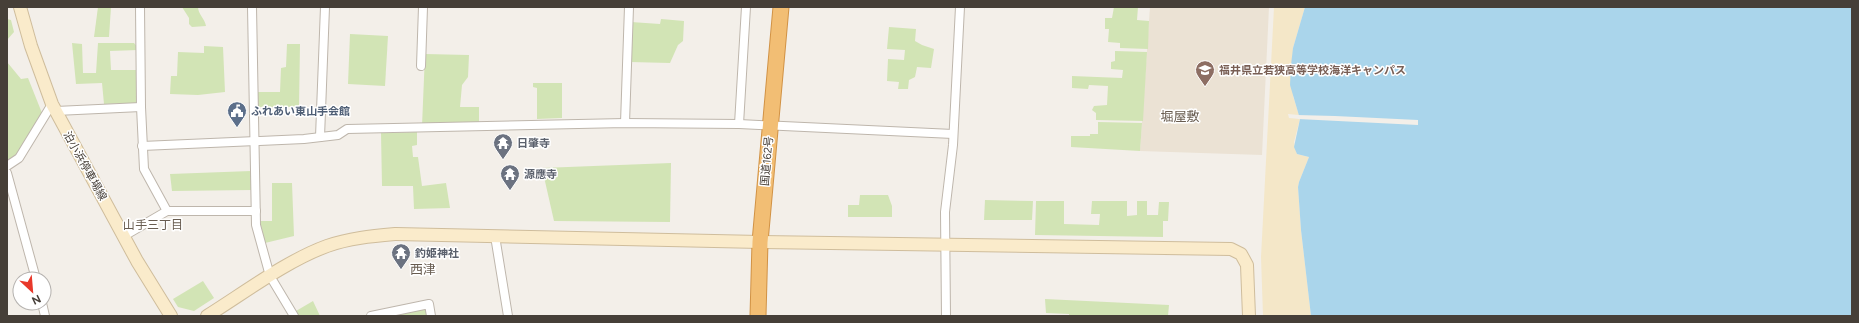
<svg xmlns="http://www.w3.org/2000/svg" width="1859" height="323" font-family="Figtree,'Noto Sans JP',sans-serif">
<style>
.education{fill:#ebe2d4}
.green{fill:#d2e4b5}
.sand{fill:#f4e7c8}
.water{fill:#aad5eb}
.pier{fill:#f3efe9}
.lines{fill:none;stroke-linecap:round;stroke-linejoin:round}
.street-casing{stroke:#beb6ac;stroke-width:10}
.secondary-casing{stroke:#cfbd9c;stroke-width:14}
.highway-casing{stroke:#d19245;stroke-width:17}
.street{stroke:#fff;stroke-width:8}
.secondary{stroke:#faebcb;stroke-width:12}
.highway{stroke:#f2be74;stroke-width:15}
.labels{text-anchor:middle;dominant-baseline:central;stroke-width:3;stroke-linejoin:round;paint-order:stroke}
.education-label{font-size:11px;font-weight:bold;fill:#785e54;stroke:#fff;text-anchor:start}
.service-label{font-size:11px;font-weight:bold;fill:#4e5e75;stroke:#fff;text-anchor:start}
.worship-label{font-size:11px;font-weight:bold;fill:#5b616d;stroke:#fff;text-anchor:start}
.street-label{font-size:11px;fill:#463f38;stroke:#fff}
.neighbourhood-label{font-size:12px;fill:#685c50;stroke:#fff}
.quarter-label{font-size:13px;fill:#685c50;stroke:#fff}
</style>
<rect width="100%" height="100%" fill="#f3efe9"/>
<path class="education" d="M1150,7H1269L1262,155L1140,151Z"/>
<g class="green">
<path d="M98,7H111L109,37H94Z"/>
<path d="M182,7H198C198,14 205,19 206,26L192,27L189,24V18Z"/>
<path d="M1114,7H1150H1138L1137,20L1149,21L1148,49L1120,48V43L1108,42L1109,29H1105V18H1112Z"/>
<path d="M7,19L11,20L14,32L7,40Z"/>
<path d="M661,19L684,21L683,41L678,45L670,63L630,62L631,22L660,24Z"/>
<path d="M889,27L916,29L915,41L922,45L934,49L931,68L917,67L915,77L909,80L908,89H898L899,82L887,81L888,59L904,60L905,50L887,49Z"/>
<path d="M350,34L388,36L385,86L348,84Z"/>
<path d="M72,43L82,44L83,73H96L98,43H134L138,48V50L110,51L111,70H138L139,100L136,103L104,104L102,83L76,84Z"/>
<path d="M287,44H300L299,107H256L255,92H280L281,68L286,67Z"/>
<path d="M204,46L223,47L225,92L198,95L170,94L171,76H177L178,52L204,53Z"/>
<path d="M1115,51L1147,52L1143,121L1096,120V113L1092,110L1094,106L1107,105L1108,86L1089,85L1088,89L1072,88V76L1122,78L1123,70L1111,69V62L1115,61Z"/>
<path d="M425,54L469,55L468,77L462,85L460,107H479V123L422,126Z"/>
<path d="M7,62L21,79L28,78L42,113L18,153L7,162Z"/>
<path d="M533,83H562V118L537,119V88L533,87Z"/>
<path d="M1098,122L1142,123L1140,151L1071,147V136H1090V134H1098Z"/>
<path d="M417,132V145L412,146L413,157H418L422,186L446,183L450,208L414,209L413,186H382L381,133Z"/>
<path d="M671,163L670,222L554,221L542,168Z"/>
<path d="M251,171L252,190L172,191L170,174Z"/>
<path d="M272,183H292L294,236L265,243L260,221H272Z"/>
<path d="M860,195H888L892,206V217H848V205H859Z"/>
<path d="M985,200L1033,201L1032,220H984Z"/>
<path d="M1036,201H1064V224L1099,225L1100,214H1091L1092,201H1127V216L1137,215V201H1147V215H1158L1159,202H1169L1168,221H1163V237L1035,235Z"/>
<path d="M203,281L214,298L194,311L178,307L173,299Z"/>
<path d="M1045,299L1169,305L1168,316H1069V314L1046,313Z"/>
<path d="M313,301L320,316H299L296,311Z"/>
<path d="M424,309L427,311L428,316H387Z"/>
</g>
<path class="sand" d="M1274,7H1305L1293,48V96L1299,115L1288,114L1289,118L1300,119L1294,142L1297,154L1309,157L1299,182L1298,187L1301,230L1311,316H1263L1261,257Z"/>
<path class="water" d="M1305,7H1852V316H1311L1301,230L1298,187L1299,182L1309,157L1297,154L1294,147L1300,119L1290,85L1291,65L1293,48Z"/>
<path class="pier" d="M1297,115L1335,116L1418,120V125L1298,119Z"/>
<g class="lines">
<g class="street-casing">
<g id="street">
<path d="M140,7L141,107L144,169L167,211H256"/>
<path d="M252,7L256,225L270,276L294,316"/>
<path d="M421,66L423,7"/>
<path d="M56,111L141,107"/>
<path d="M625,123L629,7"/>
<path d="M739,124L746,7"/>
<path d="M320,137L325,7"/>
<path d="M142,146L304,139L338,135L347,129L625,123L739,124L953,134"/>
<path d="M7,166L19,158L52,104"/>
<path d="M7,173L36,279"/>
<path d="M124,236L167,211"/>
<path d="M495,236L508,316"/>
<path d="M42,303L45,316"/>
<path d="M371,316L429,304L431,316"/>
<path d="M946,316L945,212L953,145L960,7"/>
</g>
</g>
<g class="secondary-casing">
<g id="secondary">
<path d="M20,7L31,46L52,104L137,261L171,316"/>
<path d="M207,316C244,293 286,261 327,246C349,238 373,236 396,234L760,242L1231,249L1241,254L1247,265L1249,316"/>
</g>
</g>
<g class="highway-casing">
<path id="highway" d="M758,316L760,242L781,7"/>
</g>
<use href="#street" class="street"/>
<use href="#secondary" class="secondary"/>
<use href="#highway" class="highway"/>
</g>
<defs>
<g id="school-pin" transform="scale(1)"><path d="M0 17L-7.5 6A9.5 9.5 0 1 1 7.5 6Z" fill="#8d6e63" stroke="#fff"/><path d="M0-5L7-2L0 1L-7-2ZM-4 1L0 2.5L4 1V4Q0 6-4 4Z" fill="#fff"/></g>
<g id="civic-pin" transform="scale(1)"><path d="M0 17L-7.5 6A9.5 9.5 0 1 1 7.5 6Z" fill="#5c6f8a" stroke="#fff"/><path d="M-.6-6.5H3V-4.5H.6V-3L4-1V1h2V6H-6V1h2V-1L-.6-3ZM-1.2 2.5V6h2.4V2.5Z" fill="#fff"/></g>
<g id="temple-pin" transform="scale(1)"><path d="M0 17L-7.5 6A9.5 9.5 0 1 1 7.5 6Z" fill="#6b7280" stroke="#fff"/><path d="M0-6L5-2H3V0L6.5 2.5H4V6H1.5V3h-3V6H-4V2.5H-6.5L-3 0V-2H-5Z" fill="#fff"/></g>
</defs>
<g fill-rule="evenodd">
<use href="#school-pin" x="1205" y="70"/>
<use href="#civic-pin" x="237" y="111"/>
<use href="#temple-pin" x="503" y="143"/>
<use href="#temple-pin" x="510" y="174"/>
<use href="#temple-pin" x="401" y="253"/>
</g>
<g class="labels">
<g class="education-label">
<text x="1219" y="70">福井県立若狭高等学校海洋キャンパス</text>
</g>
<g class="service-label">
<text x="251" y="111">ふれあい東山手会館</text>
</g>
<g class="worship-label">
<text x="517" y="143">日肇寺</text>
<text x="524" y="174">源應寺</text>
<text x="415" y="253">釣姫神社</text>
</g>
<g class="street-label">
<text transform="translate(767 161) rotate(-85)">国道162号</text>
<text transform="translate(85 166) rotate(61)">泊小浜停車場線</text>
</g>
<g class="neighbourhood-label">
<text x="153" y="225">山手三丁目</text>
</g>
<g class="quarter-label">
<text x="1180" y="116">堀屋敷</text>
<text x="423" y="269">西津</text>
</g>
</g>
<rect width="1859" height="323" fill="none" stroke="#463f38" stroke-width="16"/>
<g transform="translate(32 291) rotate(154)"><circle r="19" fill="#ffffff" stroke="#b5b2af"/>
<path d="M0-3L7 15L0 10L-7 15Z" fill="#e8382a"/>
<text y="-6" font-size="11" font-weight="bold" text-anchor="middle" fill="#463f38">N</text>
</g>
</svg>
